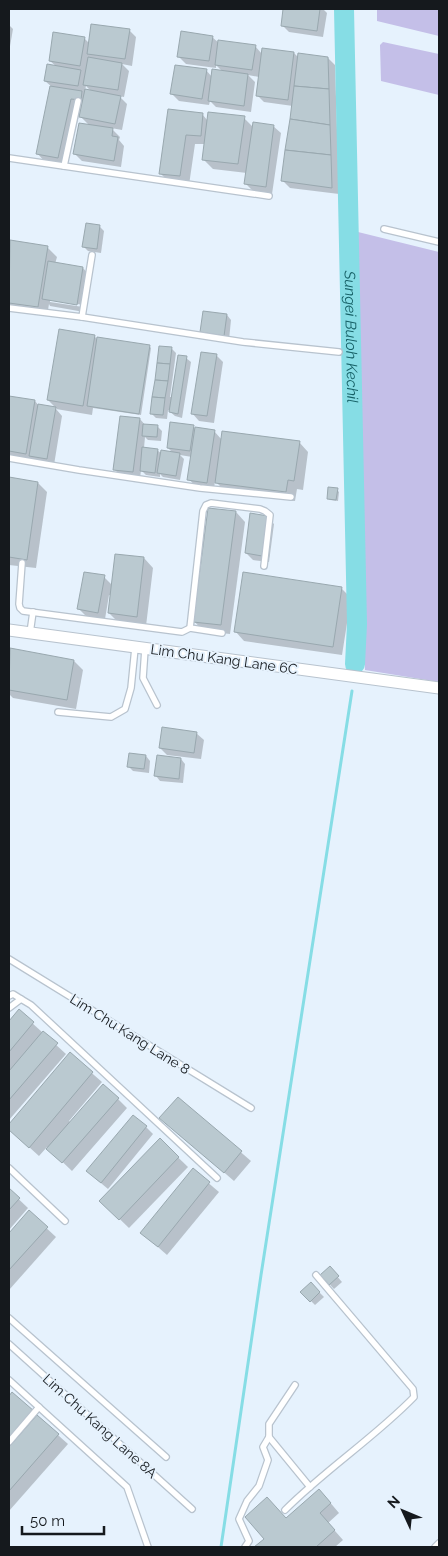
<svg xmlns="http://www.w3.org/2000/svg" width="448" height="1556" font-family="Raleway,sans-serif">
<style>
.green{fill:#c4bfe8}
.shadow{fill:#0003;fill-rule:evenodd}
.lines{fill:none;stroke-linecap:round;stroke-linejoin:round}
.stream{stroke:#86dde5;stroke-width:3}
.river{stroke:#86dde5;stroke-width:20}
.building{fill:#bac9d0;stroke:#99a8af}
.lane-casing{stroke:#b8c3ce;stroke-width:8}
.street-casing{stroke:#b8c3ce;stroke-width:13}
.lane{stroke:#fff;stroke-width:5.5}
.street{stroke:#fff;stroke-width:11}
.labels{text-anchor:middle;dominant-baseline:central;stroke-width:4;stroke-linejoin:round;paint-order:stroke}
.street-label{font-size:14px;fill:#15191d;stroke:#e6f2fd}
.water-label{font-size:15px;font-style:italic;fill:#155f65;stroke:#e6f2fd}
</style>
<rect width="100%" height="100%" fill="#e6f2fd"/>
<g class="green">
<path d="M377,9H439V36L377,21Z"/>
<path d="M383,42L439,54V95L381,81L380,45Z"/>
<path d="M358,232L439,252V682L365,670Z"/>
</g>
<g class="shadow">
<path d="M284,9H323L327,13L323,37L289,32L282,25Z"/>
<path d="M9,25L13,29L9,52Z"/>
<path d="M129,30L136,37L132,66L122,64L129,71L124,97L119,96L127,104L122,130L111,128L120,137L119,140L124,146L121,167L82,161L75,154L90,126L79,115L67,167L46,163L37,153L52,87L45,81L57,67L50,61L84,38L90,44ZM86,86L91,91L85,90Z"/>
<path d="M212,37L219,43L255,46L262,54L263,49L294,53L299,58H328L335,65L339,194L290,188L282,180L293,106L264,102L257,95L259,77L248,75L255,82L251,112L216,107L210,101L209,105L179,101L172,94L206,70L212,77L223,72L216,65V68L186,64L178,56Z"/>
<path d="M169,111L202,114L208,121L244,118L253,127L273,126L281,133L272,194L253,191L246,184L247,173L213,169L203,159L205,144H195L189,185L170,183L160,173Z"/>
<path d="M99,226L104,231L101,253L88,251L84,247Z"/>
<path d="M9,242L47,247L57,257L55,264L83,268L90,276L84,312L50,306L49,304L47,316L11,310L9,308ZM50,299L83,305V307L50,302Z"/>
<path d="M204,312L227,315L231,320L229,340L206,336L201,332Z"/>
<path d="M94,336L98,340L149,346L151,348L141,415L93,408L92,415L56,409L62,416L54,465L9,458V397L35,401L39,406L57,409L48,400Z"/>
<path d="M172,349L176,353L170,397H173L186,358L191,362L182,418L175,416L168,410L167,419L156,418L151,413Z"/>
<path d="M216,355L223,362L214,423L199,421L192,413Z"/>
<path d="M140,419L146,426H157L162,431L161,441L148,440L145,437L144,448L157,450L162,454H174L168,448L193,426L195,429L214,431L222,440L299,442L308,452L303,490L297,489L295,501L226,492L215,481L214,489L196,487L189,479L192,457L180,455L184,459L180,480L163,477L160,474V477L146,475L141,470L140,479L121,476L114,469Z"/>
<path d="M9,479L38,483L47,492L36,568L9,565Z"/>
<path d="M337,490L339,492L338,501L330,500L328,498Z"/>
<path d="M236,512L245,522L230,634L203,631L194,621Z"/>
<path d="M267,517L274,524L269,562L253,560L246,553Z"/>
<path d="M144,558L153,568L146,626L118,622L109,613L111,596L109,595L105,619L86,616L79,609L104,577L112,585Z"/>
<path d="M341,588L351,598L342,655L244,641L235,631Z"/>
<path d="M11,650L74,661L83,670L76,709L13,698L9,694V663Z"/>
<path d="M196,733L204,740L201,759L167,755L160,748Z"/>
<path d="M146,756L150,761L149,773L133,771L128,766Z"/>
<path d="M181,759L185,764L183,783L160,781L156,776Z"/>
<path d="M19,1011L66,1054L9,1120V1023Z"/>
<path d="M70,1054L102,1082L69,1121L71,1123L118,1099L127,1108L72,1171L47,1147L39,1156L9,1129V1126Z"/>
<path d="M178,1098L251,1161L234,1181L161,1118Z"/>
<path d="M146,1127L153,1134L108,1189L95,1178Z"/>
<path d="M160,1140L188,1167L129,1228L101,1201Z"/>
<path d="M193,1170L219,1192L167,1255L142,1233Z"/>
<path d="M9,1190L28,1208L9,1230Z"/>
<path d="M29,1212L56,1237L9,1290V1234Z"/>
<path d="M330,1268L342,1282L334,1289L321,1275Z"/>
<path d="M311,1284L324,1297L315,1305L302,1292Z"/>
<path d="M12,1394L68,1444L9,1511V1398Z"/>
<path d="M328,1500L339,1513L328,1523L343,1540L335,1547H256L287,1520Z"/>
</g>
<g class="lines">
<path class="stream" d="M221,1547L261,1275L352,691"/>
<path class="river" id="s1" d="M344,9L357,624L355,664"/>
</g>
<g class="building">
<path d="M283,9H320L317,31L281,26Z"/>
<path d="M91,24L130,29L125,59L87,54Z"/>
<path d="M181,31L213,36L209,61L177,57Z"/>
<path d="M53,32L85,37L80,66L49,61Z"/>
<path d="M218,40L256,45L252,70L215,65Z"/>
<path d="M262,48L294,52L288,100L256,96Z"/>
<path d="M298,53L328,57L329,89L294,86Z"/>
<path d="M88,57L122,63L118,90L83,85Z"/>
<path d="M47,64L81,70L78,86L44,81Z"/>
<path d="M175,65L207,69L202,99L170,94Z"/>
<path d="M212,69L248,74L244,106L208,101Z"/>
<path d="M50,86L82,91L81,100L71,99L58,158L36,154Z"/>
<path d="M294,86L329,89L330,125L290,119Z"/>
<path d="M85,89L121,96L115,124L79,117Z"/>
<path d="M168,109L203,113L201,136L186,135L180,176L159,174Z"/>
<path d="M208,112L245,116L238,164L202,160Z"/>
<path d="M290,119L330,125L331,155L285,150Z"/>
<path d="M253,122L274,125L266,187L244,184Z"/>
<path d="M79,123L113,128L112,136L118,137L114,161L73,154Z"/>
<path d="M285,150L331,155L332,188L281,181Z"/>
<path d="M86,223L100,225L97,249L82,247Z"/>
<path d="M10,240L48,246L38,307L9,303Z"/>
<path d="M48,261L83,267L77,305L42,299Z"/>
<path d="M203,311L227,314L224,336L200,332Z"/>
<path d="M59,329L95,335L83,406L47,400Z"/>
<path d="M97,337L150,345L139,414L87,406Z"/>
<path d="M159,346L172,347L170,364L157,363Z"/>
<path d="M201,352L217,354L207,416L191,414Z"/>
<path d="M178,355L187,356L178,414L169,412Z"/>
<path d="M157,363L170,364L168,381L155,380Z"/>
<path d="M155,380L168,381L165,398L152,397Z"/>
<path d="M9,396L35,400L26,454L9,451Z"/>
<path d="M152,397L165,398L163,415L150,414Z"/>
<path d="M38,404L56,407L47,459L29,456Z"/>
<path d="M120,416L140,418L133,472L113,470Z"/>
<path d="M170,422L194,425L190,451L167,448Z"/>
<path d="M143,424L158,425L157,437L142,436Z"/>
<path d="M195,427L215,430L207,483L187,480Z"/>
<path d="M222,431L300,441L294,481L288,480L286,492L215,483Z"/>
<path d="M142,447L158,449L155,473L140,471Z"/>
<path d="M161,450L180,453L176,476L157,473Z"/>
<path d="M9,477L38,482L27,560L9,557Z"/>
<path d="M328,487L338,488L336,500L327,499Z"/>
<path d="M208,508L236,511L221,625L193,622Z"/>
<path d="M250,513L268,516L262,556L245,553Z"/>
<path d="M115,554L144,557L137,617L108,613Z"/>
<path d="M84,572L105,575L98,613L77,609Z"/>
<path d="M243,572L342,587L333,647L234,632Z"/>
<path d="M10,648L74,660L67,700L9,690Z"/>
<path d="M162,727L197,732L194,753L159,748Z"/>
<path d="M129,753L146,755L144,769L127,767Z"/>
<path d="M157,755L181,758L179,779L154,776Z"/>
<path d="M19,1009L34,1022L9,1052V1021Z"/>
<path d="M43,1031L58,1043L9,1100V1071Z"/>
<path d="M70,1052L93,1072L29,1148L9,1130V1124Z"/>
<path d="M103,1084L119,1098L62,1163L46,1149Z"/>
<path d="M178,1097L242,1151L224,1173L159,1118Z"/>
<path d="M133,1115L147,1126L101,1183L86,1171Z"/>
<path d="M160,1138L179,1157L119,1220L99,1201Z"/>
<path d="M193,1168L210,1182L158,1247L140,1233Z"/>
<path d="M9,1188L20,1198L9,1210Z"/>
<path d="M29,1210L48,1227L9,1270V1233Z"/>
<path d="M330,1266L339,1276L329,1285L320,1275Z"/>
<path d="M311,1282L320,1292L310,1302L300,1292Z"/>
<path d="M12,1392L34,1411L9,1440V1396Z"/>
<path d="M37,1415L59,1434L9,1491V1447Z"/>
<path d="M319,1489L331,1503L320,1513L335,1530L316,1547H254L264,1539L245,1517L267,1497L286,1518Z"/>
</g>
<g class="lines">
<g class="lane-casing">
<g id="lane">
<path d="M9,158L269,196"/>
<path d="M64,166L78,101"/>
<path d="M384,229L439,242"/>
<path d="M9,308L82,317L243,342L339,352"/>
<path d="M82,317L92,255"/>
<path d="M9,458L79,470L200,488L291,497"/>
<path d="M22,563L19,604L20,608L23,611L182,632L190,628L222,633"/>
<path d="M190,628L203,511L206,505L211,503L260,509L265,511L270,515L264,566"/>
<path d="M30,633L33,612"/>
<path d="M145,649L143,678L157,705"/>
<path d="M58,712L111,717L125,709L131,688L135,648"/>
<path d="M9,959L251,1108"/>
<path d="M9,996L13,994L21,999"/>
<path d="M9,1008L21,999L31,1005L217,1178"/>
<path d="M9,1168L65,1221"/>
<path d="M9,1318L166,1457"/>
<path d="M9,1344L192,1509"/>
<path d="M9,1380L127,1487L148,1547"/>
<path d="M269,1437L310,1487"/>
<path d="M9,1442L39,1407"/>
<path d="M285,1510C326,1469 374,1438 414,1397L413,1389L316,1275"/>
<path d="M245,1547L249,1541L239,1519L247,1501L259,1486L268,1460L263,1447L269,1437V1424L295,1385"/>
<path d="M435,1547L439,1543"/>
</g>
</g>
<g class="street-casing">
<path id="street" d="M9,630L439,688"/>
</g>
<use href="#lane" class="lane"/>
<use href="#street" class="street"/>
</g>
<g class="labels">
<g class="street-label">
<text transform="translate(224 659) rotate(8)">Lim Chu Kang Lane 6C</text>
<text transform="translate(130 1034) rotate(32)">Lim Chu Kang Lane 8</text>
<text transform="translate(100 1426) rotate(42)">Lim Chu Kang Lane 8A</text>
</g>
<g class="water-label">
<text stroke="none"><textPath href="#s1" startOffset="328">Sungei Buloh Kechil</textPath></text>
</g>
</g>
<rect width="448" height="1556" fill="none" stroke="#15191d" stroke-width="20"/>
<g transform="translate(403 1511) rotate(314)" stroke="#e6f2fd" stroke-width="4" paint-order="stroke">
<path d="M0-4L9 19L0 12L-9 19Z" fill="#15191d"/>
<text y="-8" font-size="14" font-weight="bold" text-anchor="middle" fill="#15191d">N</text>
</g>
<path d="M22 1526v8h82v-8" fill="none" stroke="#15191d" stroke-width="2.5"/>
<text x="30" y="1526" font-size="15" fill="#15191d" stroke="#e6f2fd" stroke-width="4" paint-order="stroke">50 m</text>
</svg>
